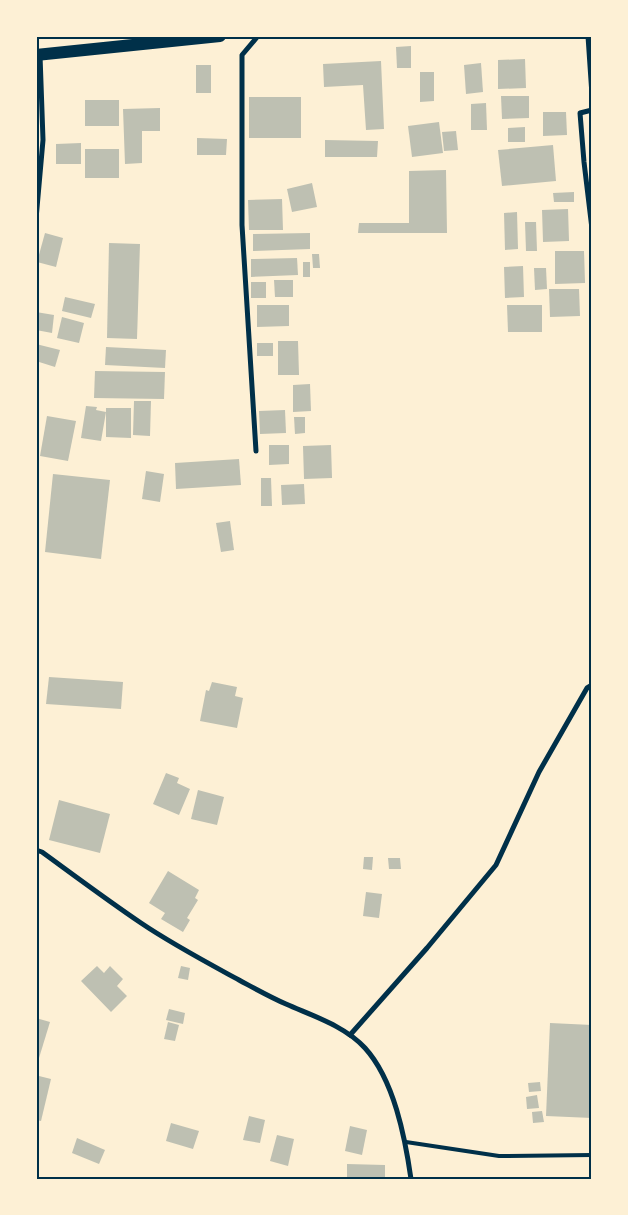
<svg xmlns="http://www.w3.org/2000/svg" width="628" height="1215" font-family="'Roboto Condensed',sans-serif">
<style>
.building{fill:#bec0b2}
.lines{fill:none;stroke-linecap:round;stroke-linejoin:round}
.service{stroke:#003049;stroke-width:4}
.minor{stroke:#003049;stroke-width:5}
.primary{stroke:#003049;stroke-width:12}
.neatline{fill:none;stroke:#003049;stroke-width:2}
</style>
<rect width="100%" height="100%" fill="#fdf0d5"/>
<g class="building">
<path d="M411,46V68H397L396,47Z"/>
<path d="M525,59L526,88L498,89V60Z"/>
<path d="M381,61L384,129L366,130L363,85L324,87L323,64Z"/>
<path d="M481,63L483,92L466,94L464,65Z"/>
<rect x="196" y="65" width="15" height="28"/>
<path d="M420,72H434V101L420,102Z"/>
<path d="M501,96H529V118L502,119Z"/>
<rect x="249" y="97" width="52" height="41"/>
<rect x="85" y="100" width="34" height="26"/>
<path d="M486,103L487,130H471V104Z"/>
<path d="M160,108V131H142V163L125,164L123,109Z"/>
<path d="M543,112H566L567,135L543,136Z"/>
<path d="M439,122L443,153L412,157L408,126Z"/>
<path d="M525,127V142H508V128Z"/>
<path d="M456,131L458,150L444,151L442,132Z"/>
<path d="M197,138L227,139L226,155H197Z"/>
<path d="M325,140L378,141L377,157H325Z"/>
<path d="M81,143V164H56V144Z"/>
<path d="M553,145L556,181L502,186L498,150Z"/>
<rect x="85" y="149" width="34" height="29"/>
<path d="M446,170L447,233H358L359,223H409V171Z"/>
<path d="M312,183L317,207L292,212L287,189Z"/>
<path d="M574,192V202H554L553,193Z"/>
<path d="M282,199L283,230H249L248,200Z"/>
<path d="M568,209L569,241L543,242L542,210Z"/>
<path d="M517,212L518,249L505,250L504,213Z"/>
<path d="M525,222H536L537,251H526Z"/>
<path d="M45,233L63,238L56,267L37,262Z"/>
<path d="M310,233V249L253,251V234Z"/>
<path d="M109,243L140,244L137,339L107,338Z"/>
<path d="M555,251H584L585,283L555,284Z"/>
<path d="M312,254H319L320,268H313Z"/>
<path d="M297,258L298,275L251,277V259Z"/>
<rect x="303" y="262" width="7" height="15"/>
<path d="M523,266L524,297L505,298L504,267Z"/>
<path d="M534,268H546L547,289L535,290Z"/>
<path d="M274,280H293V297H275Z"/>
<rect x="251" y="282" width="15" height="16"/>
<path d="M549,289H579L580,316L550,317Z"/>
<path d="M65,297L95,304L91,318L62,311Z"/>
<path d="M257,305H289V326L257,327Z"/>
<path d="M507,305H542V332H508Z"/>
<path d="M36,312L54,315L52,333L36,330Z"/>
<path d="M62,317L84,323L79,343L57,338Z"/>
<path d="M278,341H298L299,375H278Z"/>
<rect x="257" y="343" width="16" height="13"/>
<path d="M36,344L60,350L55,367L36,361Z"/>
<path d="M106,347L166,350L165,368L105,365Z"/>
<path d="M95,371L165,372L164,399L94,398Z"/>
<path d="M310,384L311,411L293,412V385Z"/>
<path d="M134,401H151L150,436L133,435Z"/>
<path d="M86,406L97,407L96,410L106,412L101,441L81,438Z"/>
<path d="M106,408H131V438L106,437Z"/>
<path d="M285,410L286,433L260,434L259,411Z"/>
<path d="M47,416L76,421L68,461L40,456Z"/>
<path d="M294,417H305V433L295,434Z"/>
<path d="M269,445H289V464L269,465Z"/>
<path d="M331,445L332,478L304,479L303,446Z"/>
<path d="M239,459L241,485L176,489L175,463Z"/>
<path d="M146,471L164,474L160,502L142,499Z"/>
<path d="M53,474L110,480L101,559L45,552Z"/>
<path d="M261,478H271L272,506H261Z"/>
<path d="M304,484L305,504L282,505L281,485Z"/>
<path d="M230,521L234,550L221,552L216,523Z"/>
<path d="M49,677L123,682L121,709L46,704Z"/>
<path d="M212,682L237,687L235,696L243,698L237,728L200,721L206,690L209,691Z"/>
<path d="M166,773L179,778L177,783L190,789L179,815L153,804Z"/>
<path d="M198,790L224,797L217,825L191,819Z"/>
<path d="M59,800L110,814L100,853L49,840Z"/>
<path d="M364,857H373L372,870L363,869Z"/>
<path d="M388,858H400L401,869H389Z"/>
<path d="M168,871L199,890L195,898L198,900L187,918L190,920L183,932L161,919L165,913L149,903Z"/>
<path d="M366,892L382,894L379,918L363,916Z"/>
<path d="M97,966L104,973L110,966L123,979L117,986L127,996L111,1012L81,981Z"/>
<path d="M181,966L190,968L188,980L178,978Z"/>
<path d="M169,1009L185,1013L183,1024L166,1020Z"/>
<path d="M36,1018L50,1022L39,1058L36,1057Z"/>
<path d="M168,1022L179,1025L175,1041L164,1039Z"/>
<path d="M550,1023L592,1025V1118L546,1116Z"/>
<path d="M39,1076L51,1079L41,1121L36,1120V1088Z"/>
<path d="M540,1082L541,1091L529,1092L528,1083Z"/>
<path d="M537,1095L539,1108L527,1109L526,1097Z"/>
<path d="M542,1111L544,1122L533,1123L532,1112Z"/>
<path d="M249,1116L265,1120L260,1143L243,1140Z"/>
<path d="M171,1123L199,1131L193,1149L166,1141Z"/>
<path d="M350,1126L367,1130L362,1155L345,1151Z"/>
<path d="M277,1135L294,1139L288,1166L270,1161Z"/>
<path d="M77,1138L105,1150L99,1164L72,1153Z"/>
<path d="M347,1164L385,1165V1179H347Z"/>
</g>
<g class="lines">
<path class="service" d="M406,1142L499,1156L592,1155"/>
<g class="minor">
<path d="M588,36L592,95"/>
<path d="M592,110L580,113L584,162L592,229"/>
<path d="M36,219L43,140L40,55"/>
<path d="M256,451L242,225V55L258,36"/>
<path d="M36,850L42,852C75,876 107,900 141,923C172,944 206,962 239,980C254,988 270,997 286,1004C313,1016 345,1026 365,1048C394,1080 405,1137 411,1179"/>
<path d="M350,1035L427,948L496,865L539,772L587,688L592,685"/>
</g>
<path class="primary" d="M36,55L220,36"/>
</g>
<rect width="628" height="1215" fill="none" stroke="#fdf0d5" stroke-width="75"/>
<rect x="38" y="38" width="552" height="1140" class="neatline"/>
</svg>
